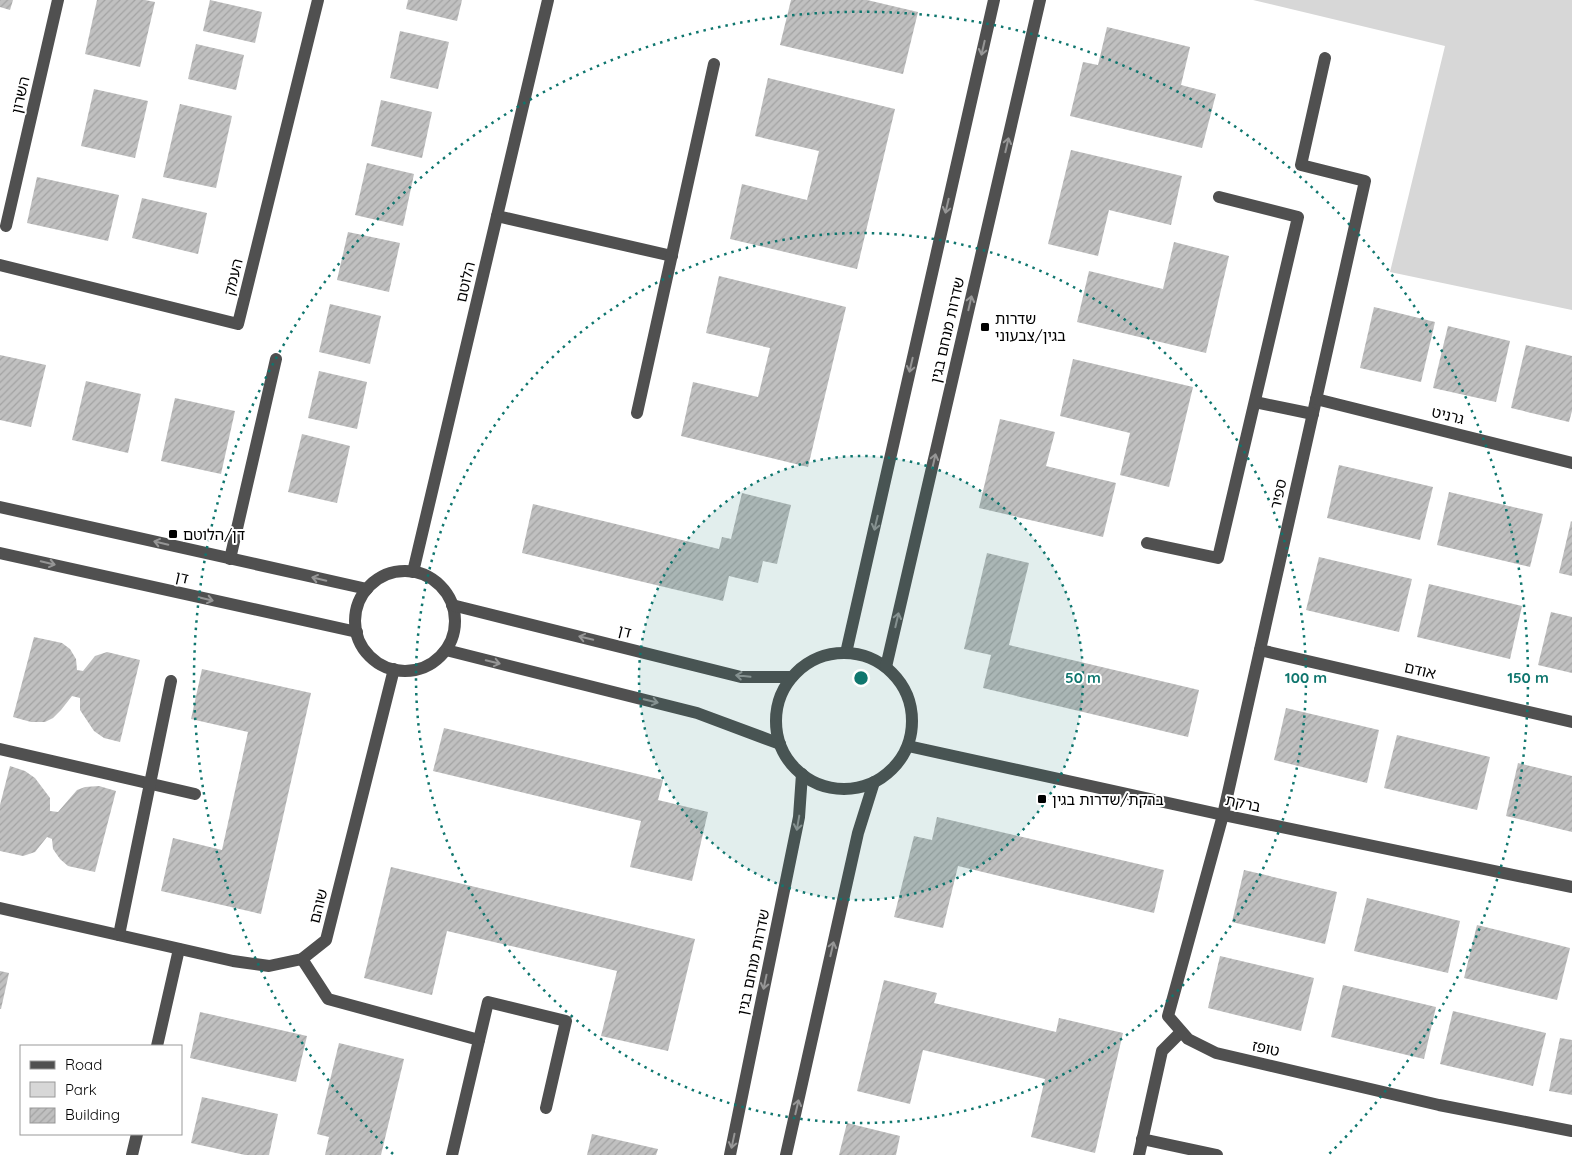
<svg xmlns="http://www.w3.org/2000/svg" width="1572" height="1155" font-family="Quicksand,'Noto Sans Hebrew',sans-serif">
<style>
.park{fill:#d7d7d7}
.building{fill:url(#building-hatch)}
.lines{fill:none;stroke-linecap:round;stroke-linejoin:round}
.minor{stroke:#505050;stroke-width:12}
.oneway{stroke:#969696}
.ring{fill:none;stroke:#0f766e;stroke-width:2.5;stroke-dasharray:2.5 5}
.poi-dot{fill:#000;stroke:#fff;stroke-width:2}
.labels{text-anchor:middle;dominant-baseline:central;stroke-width:4;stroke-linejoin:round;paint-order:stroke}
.street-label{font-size:15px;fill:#000;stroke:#fff}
.poi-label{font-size:15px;fill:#000;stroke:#fff;text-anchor:start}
.centre{fill:#0f766e;stroke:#fff;stroke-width:2.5}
.ring-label{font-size:15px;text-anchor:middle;font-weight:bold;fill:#0f766e;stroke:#fff;stroke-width:4;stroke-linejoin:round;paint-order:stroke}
</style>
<defs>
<pattern id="building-hatch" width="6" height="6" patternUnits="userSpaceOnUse" patternTransform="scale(1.25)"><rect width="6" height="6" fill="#c0c0c0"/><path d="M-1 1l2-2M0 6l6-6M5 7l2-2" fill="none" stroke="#a3a3a3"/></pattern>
</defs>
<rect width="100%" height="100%" fill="#fff"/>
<path class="park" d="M1253,0H1572V310L1390,272L1445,46Z"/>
<g class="building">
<path d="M0,0H13L10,10L0,7Z"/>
<path d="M97,0H145L155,2L140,67L85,54Z"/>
<path d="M210,0L262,12L255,43L203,31Z"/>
<path d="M408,0H462L457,21L406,9Z"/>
<path d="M791,0H867L918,12L903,74L780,45Z"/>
<path d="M1107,27L1190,47L1181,85L1216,94L1202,148L1070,116L1083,62L1098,65Z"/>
<path d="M400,31L449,42L438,89L390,78Z"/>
<path d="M196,44L244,55L236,90L188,79Z"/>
<path d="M768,78L895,109L857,269L730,239L742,184L807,200L819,151L755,136Z"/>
<path d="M94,89L148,101L135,158L81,146Z"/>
<path d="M381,100L432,112L422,158L371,146Z"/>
<path d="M180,104L232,116L216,188L163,177Z"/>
<path d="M1071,150L1182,176L1171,225L1109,210L1098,256L1048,244Z"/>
<path d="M367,163L414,174L403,226L355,215Z"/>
<path d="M37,177L119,195L108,241L27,223Z"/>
<path d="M142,198L207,213L198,254L132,238Z"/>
<path d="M348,232L400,243L389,292L337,280Z"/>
<path d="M1174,242L1229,256L1206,353L1077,322L1089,271L1163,289Z"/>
<path d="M719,276L846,307L808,467L681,436L693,382L758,397L770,348L706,333Z"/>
<path d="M330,304L381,316L370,364L319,352Z"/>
<path d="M1374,307L1435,322L1421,382L1360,368Z"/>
<path d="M1448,326L1510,341L1496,402L1433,388Z"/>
<path d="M1526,345L1572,356V411L1569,422L1511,408Z"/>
<path d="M0,355L46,365L31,427L0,420Z"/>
<path d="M1073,359L1193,387L1169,487L1120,475L1130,433L1060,416Z"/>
<path d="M319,371L367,382L357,429L308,418Z"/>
<path d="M86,381L141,394L128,453L72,440Z"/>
<path d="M175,398L235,411L221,474L161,461Z"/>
<path d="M1000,419L1055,432L1046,466L1116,483L1103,537L979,508Z"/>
<path d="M302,434L350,446L337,503L288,492Z"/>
<path d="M1339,465L1433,487L1420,540L1327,518Z"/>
<path d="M1449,492L1543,514L1530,567L1437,545Z"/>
<path d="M742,493L791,505L777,564L763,561L758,583L729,576L723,601L522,553L533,504L719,549L722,537L731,539Z"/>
<path d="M1571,521L1572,522V576L1559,573Z"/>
<path d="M987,553L1029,563L1009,645L1199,690L1188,737L983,688L991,655L964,649Z"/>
<path d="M1319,557L1412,579L1399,632L1306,610Z"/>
<path d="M1429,584L1522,606L1510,659L1417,637Z"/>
<path d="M1551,612L1572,617V673L1538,665Z"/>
<path d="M34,637L62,643L70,649L76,659L77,670L83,671L95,656L107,652L140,660L120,742L104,738L94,731L80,710V698L72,696L61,710L53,718L45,722H31L13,717Z"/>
<path d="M202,669L311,693L261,914L161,891L173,838L222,850L248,732L191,719Z"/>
<path d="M1286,708L1379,730L1367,783L1274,760Z"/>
<path d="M444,728L663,780L658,800L708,812L692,881L630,867L641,821L433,771Z"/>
<path d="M1397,735L1490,757L1477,810L1384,788Z"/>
<path d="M1518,763L1572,776V832L1506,816Z"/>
<path d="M10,766L25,771L35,778L50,798V811L58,812L77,790L85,787L99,786L116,791L95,872L68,866L60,859L53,849L52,839L47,837L35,852L23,856L0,851V805Z"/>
<path d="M937,817L1164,870L1154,913L958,866L943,928L894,917L914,836L932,840Z"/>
<path d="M391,867L695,939L668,1051L601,1036L617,971L447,931L432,995L364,978Z"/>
<path d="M1244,870L1337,892L1325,944L1232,922Z"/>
<path d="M1367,898L1460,921L1448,973L1354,951Z"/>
<path d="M1477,925L1570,948L1557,1000L1464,978Z"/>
<path d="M1220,956L1314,978L1301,1031L1208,1008Z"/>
<path d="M0,971L9,973L1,1009H0Z"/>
<path d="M884,980L937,993L934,1003L1056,1032L1059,1018L1123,1033L1095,1153L1031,1137L1045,1079L923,1050L910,1104L857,1091Z"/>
<path d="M1343,985L1436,1007L1424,1059L1331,1037Z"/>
<path d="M1453,1011L1546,1033L1533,1086L1440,1064Z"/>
<path d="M200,1012L307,1036L296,1082L190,1058Z"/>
<path d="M1560,1038L1572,1040V1095L1549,1091Z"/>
<path d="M339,1043L404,1059L381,1155H325L329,1137L317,1134Z"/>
<path d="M202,1097L278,1114L269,1155H245L191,1143Z"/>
<path d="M847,1123L900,1136L896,1155H839Z"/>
<path d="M592,1134L658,1149L656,1155H587Z"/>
</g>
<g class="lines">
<g class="minor">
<path d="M1325,58L1301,165L1365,181L1223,815L1168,1016L1188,1039L1216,1053L1439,1105L1572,1131"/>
<path d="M497,216L672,256"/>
<path d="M6,226L58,0"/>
<path d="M0,265L238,324L318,0"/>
<path d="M1316,399L1572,463"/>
<path d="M1255,402L1313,414"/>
<path d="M637,413L714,64"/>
<path d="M0,507L367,589"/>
<path d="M1147,543L1218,558L1298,217L1219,197"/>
<path d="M0,553L357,632"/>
<path d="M230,559L276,359"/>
<circle cx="405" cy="621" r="50"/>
<path d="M413,572L548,0"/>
<path d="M452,605L741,677H792"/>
<path d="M446,650L697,713L780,744"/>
<path d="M1260,650L1572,722"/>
<path d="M846,653L994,0"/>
<circle cx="844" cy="721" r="68"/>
<path d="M886,667L1040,0"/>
<path d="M908,746L1223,815L1572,887"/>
<path d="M0,749L195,794"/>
<path d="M0,908L233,961L269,966L302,959L326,940L394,669"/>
<path d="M119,935L171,681"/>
<path d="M302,959L328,999L479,1040"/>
<path d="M157,1046L179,949"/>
<path d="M1142,1139L1217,1155"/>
<path d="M132,1155L137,1134"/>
<path d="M452,1155L488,1002L566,1021L546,1108"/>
<path d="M730,1155L799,817L802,774"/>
<path d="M786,1155L858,833L874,782"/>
<path d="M1139,1155L1162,1051L1181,1032"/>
</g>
</g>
<defs><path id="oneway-shaft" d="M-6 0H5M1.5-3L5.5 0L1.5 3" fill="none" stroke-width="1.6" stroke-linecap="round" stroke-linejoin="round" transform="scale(1.25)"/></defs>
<g class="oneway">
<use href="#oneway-shaft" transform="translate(983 48) rotate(103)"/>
<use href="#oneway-shaft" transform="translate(1007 145) rotate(-77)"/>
<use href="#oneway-shaft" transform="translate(947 206) rotate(103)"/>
<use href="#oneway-shaft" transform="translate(970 303) rotate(-77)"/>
<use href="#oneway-shaft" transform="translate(911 365) rotate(103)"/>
<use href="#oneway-shaft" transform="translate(934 461) rotate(-77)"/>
<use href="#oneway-shaft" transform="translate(876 523) rotate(103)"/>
<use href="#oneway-shaft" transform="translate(161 543) rotate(-167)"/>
<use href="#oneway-shaft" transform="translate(48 563) rotate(13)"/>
<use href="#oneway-shaft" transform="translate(319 579) rotate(-167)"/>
<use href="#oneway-shaft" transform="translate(206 599) rotate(13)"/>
<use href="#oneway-shaft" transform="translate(897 620) rotate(-77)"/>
<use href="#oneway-shaft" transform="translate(586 638) rotate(-166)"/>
<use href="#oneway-shaft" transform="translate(493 662) rotate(14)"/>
<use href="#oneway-shaft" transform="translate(743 676) rotate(-174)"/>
<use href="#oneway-shaft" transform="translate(651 701) rotate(14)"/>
<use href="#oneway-shaft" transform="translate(798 823) rotate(100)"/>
<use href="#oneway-shaft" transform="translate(832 949) rotate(-77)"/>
<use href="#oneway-shaft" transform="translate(765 982) rotate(102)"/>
<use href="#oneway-shaft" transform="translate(797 1107) rotate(-77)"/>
<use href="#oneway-shaft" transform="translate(733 1141) rotate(102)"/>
</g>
<circle cx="861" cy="678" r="222" fill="#0f766e" fill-opacity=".12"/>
<g class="ring">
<circle cx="861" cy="678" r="222"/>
<circle cx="861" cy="678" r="445"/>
<path d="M393 1154A667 667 0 1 1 1329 1154"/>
</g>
<g class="poi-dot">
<rect x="980" y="322" width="10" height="10" rx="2.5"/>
<rect x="168" y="529" width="10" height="10" rx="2.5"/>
<rect x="1037" y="794" width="10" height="10" rx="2.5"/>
</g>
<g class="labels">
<g class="street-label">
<text transform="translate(20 95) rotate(-77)">השרון</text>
<text transform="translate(233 277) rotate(-76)">העמק</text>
<text transform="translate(465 282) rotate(-77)">הלוטם</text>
<text transform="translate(947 330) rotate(-77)">שדרות מנחם בגין</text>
<text transform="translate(1448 415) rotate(14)">גרניט</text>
<text transform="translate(1278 494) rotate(-77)">ספיר</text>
<text transform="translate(182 577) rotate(13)">דן</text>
<text transform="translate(625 631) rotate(14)">דן</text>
<text transform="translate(1420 670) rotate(13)">אודם</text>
<text transform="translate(1243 803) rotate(12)">ברקת</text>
<text transform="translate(318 906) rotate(-76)">שוהם</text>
<text transform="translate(753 962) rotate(-78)">שדרות מנחם בגין</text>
<text transform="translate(1266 1048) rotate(13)">טופז</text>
</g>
<g class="poi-label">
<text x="995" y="318">שדרות<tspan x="995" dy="17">בגין/צבעוני</tspan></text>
<text x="183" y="534">דן/הלוטם</text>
<text x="1052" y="799">ברקת/שדרות בגין</text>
</g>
</g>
<circle cx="861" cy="678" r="8" class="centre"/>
<g class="ring-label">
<text x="1083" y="683">50 m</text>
<text x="1306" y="683">100 m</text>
<text x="1528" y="683">150 m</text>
</g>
<rect x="20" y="1045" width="162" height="90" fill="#ffffff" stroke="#999999"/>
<rect x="30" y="1061" width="25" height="8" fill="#505050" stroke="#999999"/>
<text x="65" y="1070" font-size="15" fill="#000000">Road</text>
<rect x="30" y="1082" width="25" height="15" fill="#d7d7d7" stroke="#999999"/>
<text x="65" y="1095" font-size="15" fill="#000000">Park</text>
<rect x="30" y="1108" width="25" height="15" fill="url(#building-hatch)" stroke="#999999"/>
<text x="65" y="1120" font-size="15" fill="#000000">Building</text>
</svg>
